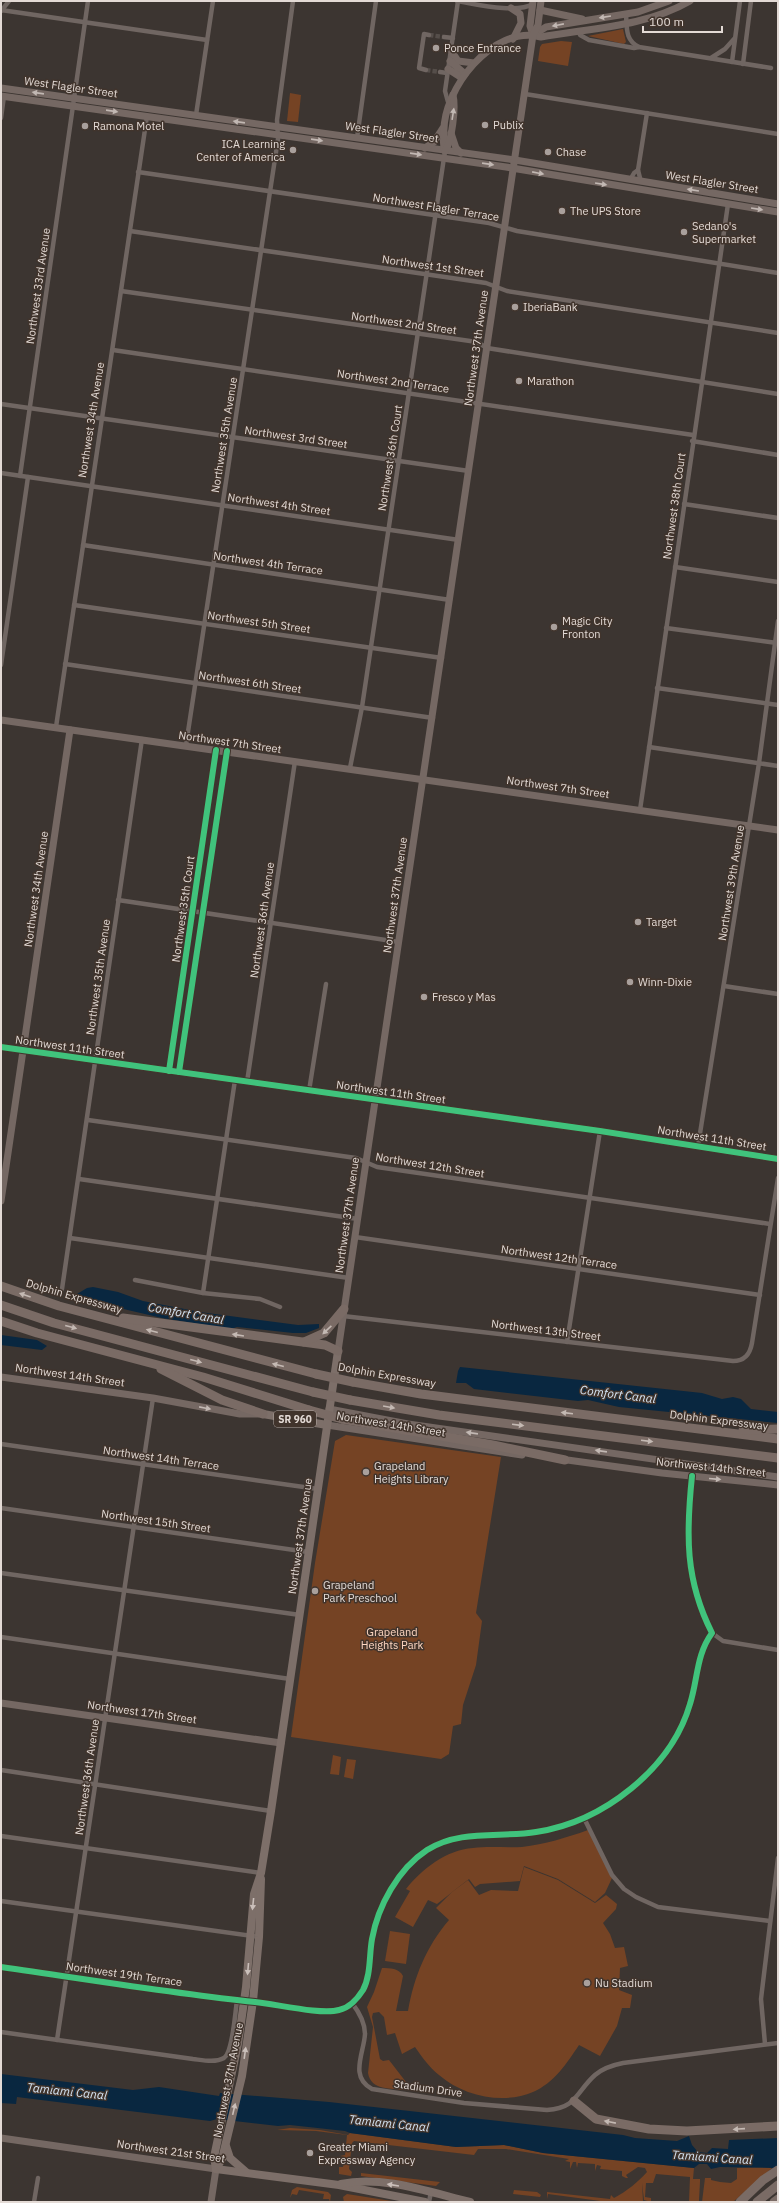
<svg xmlns="http://www.w3.org/2000/svg" width="779" height="2203" font-family="'IBM Plex Sans',sans-serif">
<style>
.green{fill:#754324}
.water{fill:#092740}
.lines{fill:none;stroke-linecap:round;stroke-linejoin:round}
.street-tunnel{stroke:#554e4a;stroke-width:4.5;stroke-dasharray:4.5 2;stroke-linecap:butt}
.street{stroke:#706662;stroke-width:4.5}
.secondary{stroke:#756863;stroke-width:7}
.primary{stroke:#7d6f69;stroke-width:8}
.highway{stroke:#7a6b65;stroke-width:9}
.highway-bridge{stroke:#7a6b65;stroke-width:9}
.cycleway-casing{stroke:#41342c;stroke-width:8}
.cycleway{stroke:#40c37c;stroke-width:6}
.oneway{fill:#c2b8b3}
.oneway2{fill:#c4b9b3}
.oneway3{fill:#cabfba}
.poi-dot{fill:#a9a09c;stroke:#41342c;stroke-width:1.5}
.labels{text-anchor:middle;dominant-baseline:central;stroke-width:3;stroke-linejoin:round;paint-order:stroke}
.shield{fill:#41342c;stroke:#b2a8a2;stroke-width:1}
.shield-label{font-size:10px;font-weight:bold;fill:#e3dad5}
.poi-label{font-size:11px;fill:#e3dad5;stroke:#41342c;text-anchor:start}
.street-label{font-size:11px;fill:#e3dad5;stroke:#41342c}
.park-label{font-size:11px;fill:#fed6c0;stroke:#41342c}
.water-label{font-size:12px;font-style:italic;fill:#d4e4f4;stroke:#41342c}
</style>
<rect width="100%" height="100%" fill="#3c3531"/>
<g class="green">
<path d="M623,29L626,42L624,44L588,36Z"/>
<path d="M561,41L572,42L568,66L538,61L540,47L542,44Z"/>
<path d="M290,93L301,95L298,122L287,121Z"/>
<path d="M346,1435L501,1457L476,1613L482,1621L476,1665L463,1705L461,1724L453,1726L449,1754L441,1759L291,1737L315,1563L335,1441Z"/>
<path d="M333,1755L341,1757L339,1775L330,1774Z"/>
<path d="M347,1759L356,1760L353,1779L344,1777Z"/>
<path d="M588,1830L612,1878L605,1893L595,1902L558,1879L524,1866L520,1881L480,1884L475,1887L469,1879L437,1904L428,1900L413,1927L395,1917L410,1891L406,1889C422,1869 446,1850 473,1848C489,1846 506,1848 522,1847C545,1844 566,1838 588,1830Z"/>
<path d="M524,1867L558,1880L595,1903L606,1895L617,1904L616,1909L603,1923L610,1934L615,1948L624,1947L628,1966L620,1968L619,1990L632,1995L630,2008H622L617,2026L600,2056L579,2045C567,2063 554,2083 533,2092C503,2105 463,2096 439,2075C429,2067 422,2057 415,2047L402,2054L395,2033L387,2035L384,2017L379,2012L373,2013L372,2017L380,2059L383,2061L389,2060L406,2082V2090C391,2088 371,2091 368,2073L373,2027L367,2007L374,1992L382,1968C390,1968 399,1968 403,1976L396,2011H408C414,1977 426,1947 449,1920L436,1908L452,1892L468,1880L479,1895L491,1890L518,1891Z"/>
<path d="M390,1931L410,1934L406,1964L385,1961Z"/>
<path d="M290,2128L320,2130L348,2135L350,2133L456,2147L504,2145L543,2153L694,2168L693,2179H700V2182L699,2200V2202H689L690,2177L656,2174L653,2183H646L645,2197L651,2198V2202L644,2200L642,2183L643,2201L640,2202H608L548,2194L547,2199V2192L610,2199L611,2195L614,2198C627,2191 638,2182 647,2172L645,2168L638,2167L626,2175L628,2178H626L622,2176V2171L600,2169L601,2166L597,2165L595,2171V2164L578,2163L577,2168L576,2162H573L570,2169V2162L565,2161L569,2159L506,2149H478L474,2155L354,2141L352,2143L349,2169L352,2172L351,2176L339,2174V2167H343L344,2157L340,2156L345,2155L347,2135L316,2131L277,2130Z"/>
<path d="M763,2167L772,2168L733,2202H702L705,2178H711V2180L720,2182L731,2183L737,2179V2168Z"/>
<path d="M361,2173L440,2182L436,2186L361,2176Z"/>
<path d="M297,2187L328,2192L331,2195L330,2202L329,2199H323L324,2194L299,2190L297,2195L292,2194L290,2198L292,2190Z"/>
<path d="M514,2190L537,2192L541,2195L540,2197L513,2194Z"/>
<path d="M347,2194L398,2202H344L343,2197Z"/>
</g>
<g class="water">
<path d="M93,1287L118,1292L143,1301L200,1312L298,1325L319,1324V1328L306,1333H293L237,1327L231,1329L162,1318L85,1300L77,1294L87,1288Z"/>
<path d="M1,1335L37,1340L47,1346L42,1350L1,1345Z"/>
<path d="M460,1367L702,1393L722,1399L733,1397L741,1399L751,1409L778,1412V1423L619,1407L588,1400L578,1401L474,1389L466,1383H456L458,1371Z"/>
<path d="M1,2074L133,2090L159,2087L219,2096L220,2093L329,2102L623,2135L635,2138L677,2141L689,2136L692,2145L698,2152L707,2153L712,2148L728,2149L729,2140L778,2138V2168L720,2167L711,2169L707,2164H699L694,2168L543,2153L504,2145L456,2147L350,2133L345,2131L290,2125L278,2126L217,2119L210,2121L17,2097L16,2104L1,2103Z"/>
</g>
<g class="lines">
<g class="street-tunnel">
<path d="M429,35L444,37"/>
<path d="M426,70L440,72"/>
</g>
<g class="street">
<path d="M457,1C476,4 516,14 533,4"/>
<path d="M1,10L207,40"/>
<path d="M1,11L9,1"/>
<path d="M626,14C627,28 625,40 639,47L771,68"/>
<path d="M579,31L580,35L589,40L634,48L639,47"/>
<path d="M444,37L453,38"/>
<path d="M711,58L725,49L734,39"/>
<path d="M732,62L740,1"/>
<path d="M743,64L751,1"/>
<path d="M426,70L419,68L424,34L429,35"/>
<path d="M440,72L447,73"/>
<path d="M525,94L778,134"/>
<path d="M448,102L445,91L458,1"/>
<path d="M196,115L213,1"/>
<path d="M1,118L4,96"/>
<path d="M357,138L376,1"/>
<path d="M138,172L489,223L517,231L778,273"/>
<path d="M630,180L634,173L638,170"/>
<path d="M641,182L638,170L647,113"/>
<path d="M130,231L486,283L507,291L778,333"/>
<path d="M121,291L477,342L487,348L778,394"/>
<path d="M113,350L693,435"/>
<path d="M1,404L469,471"/>
<path d="M692,441L778,455"/>
<path d="M1,473L459,540"/>
<path d="M20,476L88,1"/>
<path d="M684,504L778,518"/>
<path d="M83,545L450,600"/>
<path d="M675,567L778,582"/>
<path d="M74,605L442,658"/>
<path d="M666,628L777,643"/>
<path d="M65,664L433,718"/>
<path d="M1,665L28,477"/>
<path d="M657,688L778,705"/>
<path d="M56,727L147,116"/>
<path d="M186,745L278,139L277,120L293,1"/>
<path d="M649,747L778,766"/>
<path d="M350,768L362,707L445,151"/>
<path d="M640,810L728,204"/>
<path d="M118,900L399,942"/>
<path d="M724,986L778,994"/>
<path d="M169,1071L216,750"/>
<path d="M179,1072L227,751"/>
<path d="M247,1082L295,761"/>
<path d="M309,1091L326,984"/>
<path d="M88,1120L356,1158L377,1167L770,1224"/>
<path d="M698,1146L759,763L778,621"/>
<path d="M79,1179L358,1219"/>
<path d="M355,1237L760,1295"/>
<path d="M70,1238L349,1278"/>
<path d="M135,1280L203,1293L260,1299L280,1307"/>
<path d="M62,1289L142,739"/>
<path d="M203,1293L235,1080"/>
<path d="M343,1316L733,1361C745,1361 750,1354 752,1343L778,1178"/>
<path d="M567,1342L600,1131"/>
<path d="M1,1444L318,1489"/>
<path d="M1,1508L308,1552"/>
<path d="M1,1573L300,1615"/>
<path d="M712,1633L723,1641L778,1650"/>
<path d="M1,1637L290,1679"/>
<path d="M1,1770L271,1811"/>
<path d="M584,1818L612,1875L624,1889L636,1897L658,1907L770,1921"/>
<path d="M1,1836L261,1873"/>
<path d="M1,1901L259,1937"/>
<path d="M1,1967C86,1979 170,1993 255,2002C276,2004 321,2015 339,2010C349,2008 358,1998 363,1990C371,1975 369,1956 372,1939C378,1906 398,1869 427,1850C460,1829 500,1838 536,1832C603,1822 671,1769 690,1704C698,1679 696,1655 712,1633C685,1580 686,1534 692,1476"/>
<path d="M352,2003C359,2012 365,2022 365,2034C364,2053 349,2077 372,2089L464,2103L547,2110C577,2108 576,2092 595,2075C603,2068 613,2065 623,2063L778,2043"/>
<path d="M1,2032L193,2059C202,2060 215,2063 224,2058C233,2052 235,2012 237,2001"/>
<path d="M57,2040L153,1398"/>
<path d="M765,2044L761,1999L778,1858"/>
<path d="M34,2202L38,2178"/>
<path d="M429,2202L431,2192"/>
</g>
<g class="secondary">
<path d="M533,1L530,26L533,35"/>
<path d="M511,8L520,14L521,23L513,39"/>
<path d="M540,10L582,19"/>
<path d="M535,34L546,27L638,12L669,1"/>
<path d="M452,52L458,61L474,63"/>
<path d="M450,61L465,74"/>
<path d="M448,69L462,78"/>
<path d="M1,88L515,160L778,204"/>
<path d="M1,96L506,167L778,212"/>
<path d="M451,133L456,148L461,153"/>
<path d="M425,148L434,142L443,128"/>
<path d="M445,151C442,144 444,139 444,133C442,90 493,24 541,37C591,28 645,27 690,1"/>
<path d="M445,151C452,142 456,107 453,95"/>
<path d="M1,720L778,830"/>
<path d="M1,1047L600,1131L778,1159"/>
<path d="M1,1201L70,730"/>
<path d="M338,1351L533,35L538,25L541,1"/>
<path d="M1,1377L153,1398L240,1414H258"/>
<path d="M329,1409L408,1424L778,1477"/>
<path d="M327,1425L522,1455"/>
<path d="M560,1459L662,1473L778,1485"/>
<path d="M1,1703L281,1743"/>
<path d="M1,2138L216,2169L211,2202"/>
</g>
<g class="primary">
<path d="M263,1414L327,1425"/>
<path d="M226,2146L230,2158L246,2172"/>
<path d="M216,2169L214,2157L238,2044L246,1987L254,1894L261,1873L271,1811L338,1351"/>
<path d="M216,2169L222,2159L242,2076L253,2001L259,1937L261,1879"/>
<path d="M216,2169L339,2185L425,2202"/>
<path d="M341,2184C382,2175 429,2192 470,2202"/>
</g>
<g class="highway">
<path d="M1,1286L59,1306L316,1374"/>
<path d="M1,1305L54,1323L313,1392"/>
<path d="M123,1318L325,1345L338,1351"/>
<path d="M1,1321L37,1333L203,1377L309,1410"/>
<path d="M304,1342L324,1333L344,1309"/>
<path d="M161,1369L222,1400L263,1414"/>
<path d="M353,1382L421,1394L778,1439"/>
<path d="M350,1400L439,1415L778,1458"/>
<path d="M342,1419L493,1445L565,1460"/>
<path d="M743,1430L778,1429"/>
<path d="M574,2101L596,2119L649,2129L687,2131L778,2126"/>
<path d="M740,2202L763,2180L778,2170"/>
<path d="M757,2202L778,2185"/>
<path d="M774,2202L778,2199"/>
</g>
<g class="highway-bridge">
<path d="M316,1374L353,1382"/>
<path d="M313,1392L350,1400"/>
<path d="M309,1410L342,1419"/>
</g>
<g class="cycleway-casing">
<g id="cycleway">
<path d="M1,1047L600,1131L778,1159"/>
<path d="M169,1071L216,750"/>
<path d="M179,1072L227,751"/>
<path d="M1,1967C86,1979 170,1993 255,2002C276,2004 321,2015 339,2010C349,2008 358,1998 363,1990C371,1975 369,1956 372,1939C378,1906 398,1869 427,1850C460,1829 500,1838 536,1832C603,1822 671,1769 690,1704C698,1679 696,1655 712,1633C685,1580 686,1534 692,1476"/>
</g>
</g>
<use href="#cycleway" class="cycleway"/>
</g>
<defs><path id="oneway-solid" d="M-6-.8H1V-3.2L6.5 0L1 3.2V.8H-6Z"/></defs>
<g class="oneway">
<use href="#oneway-solid" transform="translate(605 17) rotate(171)"/>
<use href="#oneway-solid" transform="translate(558 25) rotate(169)"/>
<use href="#oneway-solid" transform="translate(38 93) rotate(-172)"/>
<use href="#oneway-solid" transform="translate(112 111) rotate(8)"/>
<use href="#oneway-solid" transform="translate(453 114) rotate(-81)"/>
<use href="#oneway-solid" transform="translate(239 122) rotate(-172)"/>
<use href="#oneway-solid" transform="translate(317 140) rotate(8)"/>
<use href="#oneway-solid" transform="translate(416 154) rotate(8)"/>
<use href="#oneway-solid" transform="translate(488 164) rotate(8)"/>
<use href="#oneway-solid" transform="translate(538 173) rotate(11)"/>
<use href="#oneway-solid" transform="translate(601 184) rotate(9)"/>
<use href="#oneway-solid" transform="translate(693 190) rotate(-171)"/>
<use href="#oneway-solid" transform="translate(757 209) rotate(9)"/>
<use href="#oneway-solid" transform="translate(205 1408) rotate(11)"/>
<use href="#oneway-solid" transform="translate(472 1433) rotate(-172)"/>
<use href="#oneway-solid" transform="translate(601 1451) rotate(-172)"/>
<use href="#oneway-solid" transform="translate(715 1479) rotate(5)"/>
</g>
<g class="oneway2">
<use href="#oneway-solid" transform="translate(25 1295) rotate(-161)"/>
<use href="#oneway-solid" transform="translate(71 1327) rotate(15)"/>
<use href="#oneway-solid" transform="translate(327 1330) rotate(137)"/>
<use href="#oneway-solid" transform="translate(152 1331) rotate(-165)"/>
<use href="#oneway-solid" transform="translate(238 1335) rotate(-171)"/>
<use href="#oneway-solid" transform="translate(196 1361) rotate(15)"/>
<use href="#oneway-solid" transform="translate(278 1365) rotate(-166)"/>
<use href="#oneway-solid" transform="translate(389 1407) rotate(10)"/>
<use href="#oneway-solid" transform="translate(567 1413) rotate(-173)"/>
<use href="#oneway-solid" transform="translate(518 1425) rotate(7)"/>
<use href="#oneway-solid" transform="translate(647 1441) rotate(7)"/>
<use href="#oneway-solid" transform="translate(610 2122) rotate(-169)"/>
<use href="#oneway-solid" transform="translate(739 2129) rotate(176)"/>
</g>
<g class="oneway3">
<use href="#oneway-solid" transform="translate(253 1904) rotate(96)"/>
<use href="#oneway-solid" transform="translate(248 1969) rotate(95)"/>
<use href="#oneway-solid" transform="translate(245 2053) rotate(-82)"/>
<use href="#oneway-solid" transform="translate(234 2109) rotate(-77)"/>
<use href="#oneway-solid" transform="translate(393 2185) rotate(-171)"/>
</g>
<g class="poi-dot">
<circle cx="436" cy="48" r="4"/>
<circle cx="485" cy="125" r="4"/>
<circle cx="85" cy="126" r="4"/>
<circle cx="293" cy="150" r="4"/>
<circle cx="548" cy="152" r="4"/>
<circle cx="562" cy="211" r="4"/>
<circle cx="684" cy="232" r="4"/>
<circle cx="515" cy="307" r="4"/>
<circle cx="519" cy="381" r="4"/>
<circle cx="554" cy="627" r="4"/>
<circle cx="638" cy="922" r="4"/>
<circle cx="630" cy="982" r="4"/>
<circle cx="424" cy="997" r="4"/>
<circle cx="366" cy="1472" r="4"/>
<circle cx="315" cy="1591" r="4"/>
<circle cx="587" cy="1983" r="4"/>
<circle cx="310" cy="2153" r="4"/>
</g>
<g class="labels">
<rect class="shield" x="274" y="1411" width="42" height="16" rx="3"/>
<g class="shield-label">
<text x="295" y="1419">SR 960</text>
</g>
<g class="poi-label">
<text x="444" y="48">Ponce Entrance</text>
<text x="493" y="125">Publix</text>
<text x="93" y="126">Ramona Motel</text>
<text x="285" y="144" text-anchor="end">ICA Learning<tspan x="285" dy="13">Center of America</tspan></text>
<text x="556" y="152">Chase</text>
<text x="570" y="211">The UPS Store</text>
<text x="692" y="226">Sedano's<tspan x="692" dy="13">Supermarket</tspan></text>
<text x="523" y="307">IberiaBank</text>
<text x="527" y="381">Marathon</text>
<text x="562" y="621">Magic City<tspan x="562" dy="13">Fronton</tspan></text>
<text x="646" y="922">Target</text>
<text x="638" y="982">Winn-Dixie</text>
<text x="432" y="997">Fresco y Mas</text>
<text x="374" y="1466">Grapeland<tspan x="374" dy="13">Heights Library</tspan></text>
<text x="323" y="1585">Grapeland<tspan x="323" dy="13">Park Preschool</tspan></text>
<text x="595" y="1983">Nu Stadium</text>
<text x="318" y="2147">Greater Miami<tspan x="318" dy="13">Expressway Agency</tspan></text>
</g>
<g class="street-label">
<text transform="translate(71 87) rotate(8)">West Flagler Street</text>
<text transform="translate(392 132) rotate(8)">West Flagler Street</text>
<text transform="translate(712 182) rotate(9)">West Flagler Street</text>
<text transform="translate(436 207) rotate(9)">Northwest Flagler Terrace</text>
<text transform="translate(433 266) rotate(8)">Northwest 1st Street</text>
<text transform="translate(38 286) rotate(-82)">Northwest 33rd Avenue</text>
<text transform="translate(404 323) rotate(8)">Northwest 2nd Street</text>
<text transform="translate(476 348) rotate(-82)">Northwest 37th Avenue</text>
<text transform="translate(393 381) rotate(8)">Northwest 2nd Terrace</text>
<text transform="translate(91 420) rotate(-81)">Northwest 34th Avenue</text>
<text transform="translate(224 435) rotate(-81)">Northwest 35th Avenue</text>
<text transform="translate(296 437) rotate(8)">Northwest 3rd Street</text>
<text transform="translate(390 458) rotate(-81)">Northwest 36th Court</text>
<text transform="translate(279 504) rotate(8)">Northwest 4th Street</text>
<text transform="translate(674 506) rotate(-82)">Northwest 38th Court</text>
<text transform="translate(268 563) rotate(8)">Northwest 4th Terrace</text>
<text transform="translate(259 622) rotate(8)">Northwest 5th Street</text>
<text transform="translate(250 682) rotate(8)">Northwest 6th Street</text>
<text transform="translate(230 742) rotate(8)">Northwest 7th Street</text>
<text transform="translate(558 787) rotate(8)">Northwest 7th Street</text>
<text transform="translate(731 883) rotate(-81)">Northwest 39th Avenue</text>
<text transform="translate(36 889) rotate(-82)">Northwest 34th Avenue</text>
<text transform="translate(395 895) rotate(-82)">Northwest 37th Avenue</text>
<text transform="translate(183 909) rotate(-82)">Northwest 35th Court</text>
<text transform="translate(262 920) rotate(-82)">Northwest 36th Avenue</text>
<text transform="translate(98 977) rotate(-82)">Northwest 35th Avenue</text>
<text transform="translate(70 1047) rotate(8)">Northwest 11th Street</text>
<text transform="translate(391 1092) rotate(8)">Northwest 11th Street</text>
<text transform="translate(712 1138) rotate(9)">Northwest 11th Street</text>
<text transform="translate(430 1165) rotate(9)">Northwest 12th Street</text>
<text transform="translate(347 1215) rotate(-82)">Northwest 37th Avenue</text>
<text transform="translate(559 1257) rotate(8)">Northwest 12th Terrace</text>
<text transform="translate(74 1296) rotate(16)">Dolphin Expressway</text>
<text transform="translate(546 1330) rotate(7)">Northwest 13th Street</text>
<text transform="translate(70 1375) rotate(8)">Northwest 14th Street</text>
<text transform="translate(387 1375) rotate(10)">Dolphin Expressway</text>
<text transform="translate(719 1420) rotate(7)">Dolphin Expressway</text>
<text transform="translate(391 1424) rotate(9)">Northwest 14th Street</text>
<text transform="translate(161 1458) rotate(8)">Northwest 14th Terrace</text>
<text transform="translate(711 1467) rotate(6)">Northwest 14th Street</text>
<text transform="translate(156 1521) rotate(8)">Northwest 15th Street</text>
<text transform="translate(300 1536) rotate(-82)">Northwest 37th Avenue</text>
<text transform="translate(142 1712) rotate(8)">Northwest 17th Street</text>
<text transform="translate(87 1777) rotate(-82)">Northwest 36th Avenue</text>
<text transform="translate(124 1974) rotate(8)">Northwest 19th Terrace</text>
<text transform="translate(228 2080) rotate(-79)">Northwest 37th Avenue</text>
<text transform="translate(428 2088) rotate(8)">Stadium Drive</text>
<text transform="translate(171 2151) rotate(8)">Northwest 21st Street</text>
</g>
<g class="park-label">
<text x="392" y="1632">Grapeland<tspan x="392" dy="13">Heights Park</tspan></text>
</g>
<g class="water-label">
<text transform="translate(186 1313) rotate(10)">Comfort Canal</text>
<text transform="translate(618 1394) rotate(7)">Comfort Canal</text>
<text transform="translate(67 2091) rotate(6)">Tamiami Canal</text>
<text transform="translate(389 2123) rotate(6)">Tamiami Canal</text>
<text transform="translate(712 2157) rotate(4)">Tamiami Canal</text>
</g>
</g>
<rect width="779" height="2203" fill="none" stroke="#e3dad5" stroke-width="4"/>
<path d="M643 26v6h79v-6" fill="none" stroke="#e3dad5" stroke-width="2"/>
<text x="649" y="26" font-size="12" fill="#e3dad5" stroke="#41342c" stroke-width="3" paint-order="stroke">100 m</text>
</svg>
